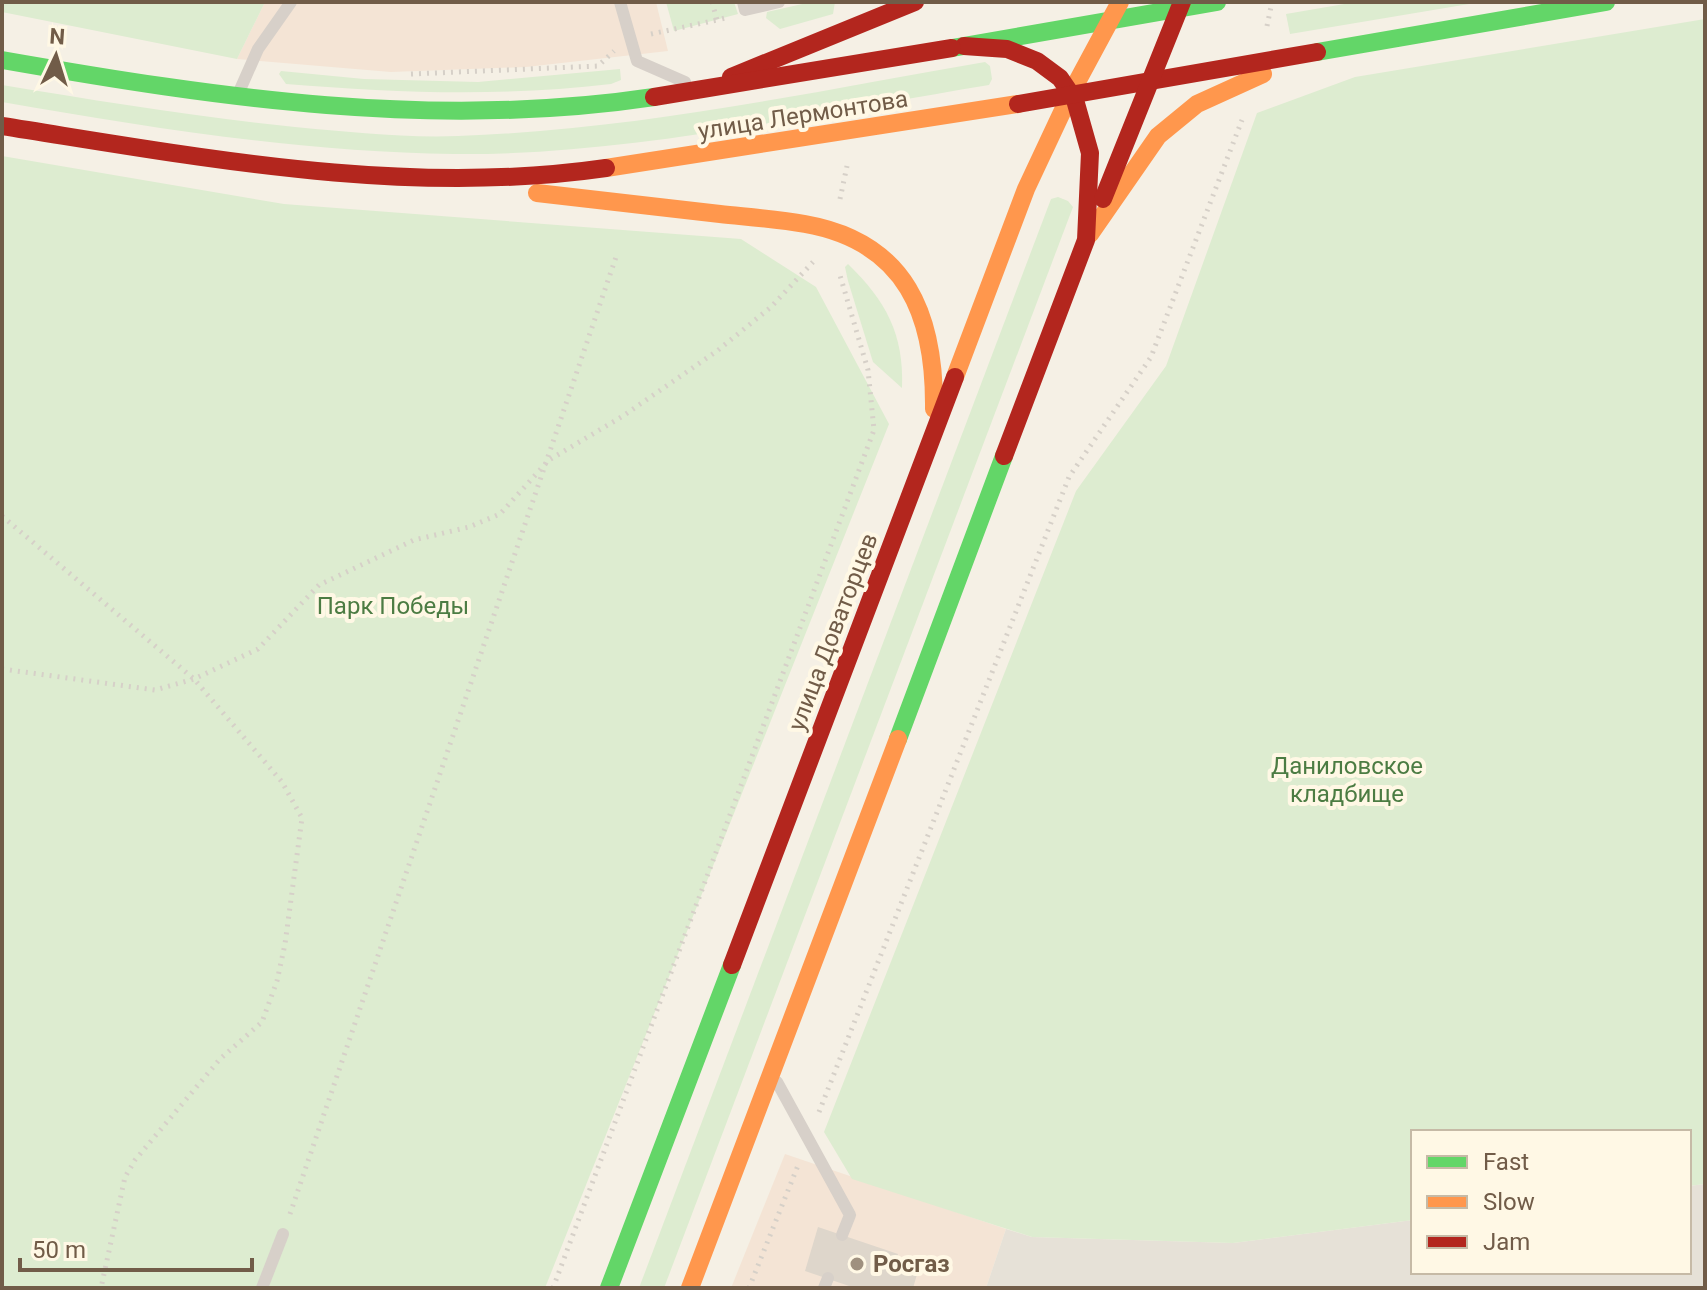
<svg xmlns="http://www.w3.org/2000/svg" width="1707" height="1290" font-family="Roboto,sans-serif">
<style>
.commercial{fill:#f4e4d5}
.industrial{fill:#e6e1d7}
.green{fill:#ddecd0}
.building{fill:#ded6cb}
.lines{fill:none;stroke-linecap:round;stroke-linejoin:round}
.path{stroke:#d6d0c8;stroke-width:5;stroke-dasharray:2 6;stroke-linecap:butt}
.lane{stroke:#d7d0c9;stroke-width:12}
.fast{stroke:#63d668;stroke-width:18}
.slow{stroke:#ff974d;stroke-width:18}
.jam{stroke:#b3261e;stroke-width:18}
.poi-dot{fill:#9f907f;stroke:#fff8e5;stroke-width:3}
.labels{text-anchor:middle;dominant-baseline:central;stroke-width:8;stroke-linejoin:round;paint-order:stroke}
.street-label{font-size:24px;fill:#715c48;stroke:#fff8e5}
.park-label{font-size:24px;fill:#4c7c43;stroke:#fff8e5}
.poi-label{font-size:24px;font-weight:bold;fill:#715c48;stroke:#fff8e5;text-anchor:start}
</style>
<rect width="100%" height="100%" fill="#f5f0e5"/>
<g class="commercial">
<path d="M265,2H656L668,51L526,67L391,72L237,59Z"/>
<path d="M785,1154L1006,1229L986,1288H731Z"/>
</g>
<path class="industrial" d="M1705,1184V1288H986L1006,1229L1032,1237L1233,1243L1413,1220V1272H1689V1186Z"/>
<g class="green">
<path d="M2,2H265L237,59L2,12Z"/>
<path d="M666,2H734L738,14L674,31Z"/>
<path d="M811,2H835L833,14L780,29L766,18L767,12Z"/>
<path d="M1356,2H1481L1290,34L1286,14Z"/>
<path d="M1705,19V1184L1689,1186V1132H1413V1220L1233,1243L1032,1237L852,1179L824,1132L1076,491L1166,366L1257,113L1355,77Z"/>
<path d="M985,62L990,66L992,79L989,85C818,113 626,156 454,154C302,152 151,128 2,102V85C99,101 197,117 295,127C349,132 404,138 458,136C636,130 811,92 985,62Z"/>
<path d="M620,69L621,80L611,84C499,97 398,93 286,84L279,74L281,71L364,79L478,82Z"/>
<path d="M2,156L284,204L741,239L816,287L889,424L545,1288H2Z"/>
<path d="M1058,197L1068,201L1073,207L664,1288H639L1051,199Z"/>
<path d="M848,264C886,301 904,334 902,388L873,362L848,281L845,267Z"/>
</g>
<path class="building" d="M818,1227L898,1254L895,1264L918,1271L913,1288H855L805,1271Z"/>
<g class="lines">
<g class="path">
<path d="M712,2L717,20L729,17"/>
<path d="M1267,26L1272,2"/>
<path d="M651,34L717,20"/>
<path d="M411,74L598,66L614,51"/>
<path d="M840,199L847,166"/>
<path d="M2,516L194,679L282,782L302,818L285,944L277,981L262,1022L220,1059L135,1160L125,1177L101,1288"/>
<path d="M2,669L155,690L194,679L258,649L319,585L414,540L469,527L500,514L549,460L623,416L717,351L771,307L813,262"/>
<path d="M819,1112L1069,477L1151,357L1242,120"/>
<path d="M290,1214L616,257"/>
<path d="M553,1288L874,430L868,370L839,272"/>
<path d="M749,1288L799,1163"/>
</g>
<g class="lane">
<path d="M620,2L637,61L685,82"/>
<path d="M743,2L745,10L779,2"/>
<path d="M239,92L258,49L291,2"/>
<path d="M777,1082L850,1215L842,1235"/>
<path d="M262,1288L283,1234"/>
<path d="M824,1288L828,1278"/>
</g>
<g class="fast">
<path d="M952,48L1217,2"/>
<path d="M1317,52L1606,2"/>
<path d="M2,60C219,98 434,130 654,97"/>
<path d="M898,739L1004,456"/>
<path d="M609,1288L732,965"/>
</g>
<g class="slow">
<path d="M1071,93L1120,2"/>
<path d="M606,168L1018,104"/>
<path d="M537,193C598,200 659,207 720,214C748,217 777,219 805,224C907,242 935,316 934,409"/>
<path d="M1090,234L1158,136L1197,104L1263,74"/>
<path d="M955,377L1026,189L1071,93"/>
<path d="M690,1288L898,739"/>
</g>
<g class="jam">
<path d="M964,46L1007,49L1037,61L1060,78L1075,100L1090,153L1086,240L1004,456"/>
<path d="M731,77L915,2"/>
<path d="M654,97L952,48"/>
<path d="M1018,104L1317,52"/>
<path d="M2,126C200,157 405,197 606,168"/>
<path d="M1103,199L1182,2"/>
<path d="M732,965L955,377"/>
</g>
</g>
<circle class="poi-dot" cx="857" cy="1264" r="8"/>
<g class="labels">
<g class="street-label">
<text transform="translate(803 115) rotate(-9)">улица Лермонтова</text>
<text transform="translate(833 632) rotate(-69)">улица Доваторцев</text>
</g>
<g class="park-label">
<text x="393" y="606">Парк Победы</text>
<text x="1347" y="766">Даниловское<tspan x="1347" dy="28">кладбище</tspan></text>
</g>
<g class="poi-label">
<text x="873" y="1264">Росгаз</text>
</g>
</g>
<rect width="1707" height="1290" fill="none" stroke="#715c48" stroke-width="8"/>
<rect x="1411" y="1130" width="280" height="144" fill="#fff8e5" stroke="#c6baa6" stroke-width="2"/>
<rect x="1427" y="1156" width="40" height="12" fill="#63d668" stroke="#c6baa6" stroke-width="2"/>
<text x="1483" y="1170" font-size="24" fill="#715c48">Fast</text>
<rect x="1427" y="1196" width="40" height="12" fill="#ff974d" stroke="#c6baa6" stroke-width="2"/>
<text x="1483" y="1210" font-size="24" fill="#715c48">Slow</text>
<rect x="1427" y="1236" width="40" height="12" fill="#b3261e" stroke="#c6baa6" stroke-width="2"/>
<text x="1483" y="1250" font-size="24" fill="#715c48">Jam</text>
<g transform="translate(56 56) rotate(4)" stroke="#fff8e5" stroke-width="6" paint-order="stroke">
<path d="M0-6L14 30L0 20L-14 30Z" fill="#715c48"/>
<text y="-12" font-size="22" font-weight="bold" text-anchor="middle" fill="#715c48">N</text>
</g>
<path d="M20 1258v12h232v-12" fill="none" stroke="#715c48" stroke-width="4"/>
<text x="32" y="1258" font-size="24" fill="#715c48" stroke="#fff8e5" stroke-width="6" paint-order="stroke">50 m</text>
</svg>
